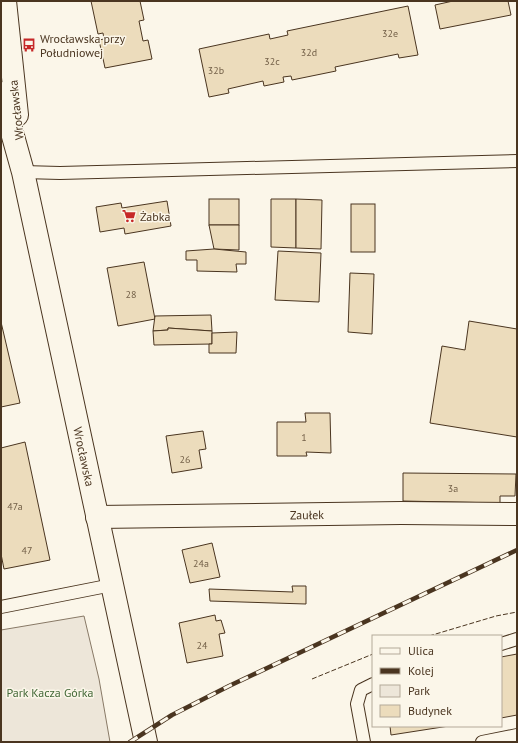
<svg xmlns="http://www.w3.org/2000/svg" width="518" height="743" font-family="'PT Sans',sans-serif">
<style>
.green{fill:#ede6d9;stroke:#887966}
.building{fill:#ecdcbc;stroke:#4a3520}
.lines{fill:none;stroke-linecap:round;stroke-linejoin:round}
.service-casing{stroke:#4a3520;stroke-width:14}
.minor-casing{stroke:#4a3520;stroke-width:24}
.tertiary-casing{stroke:#4a3520;stroke-width:24}
.service{stroke:#fbf6e9;stroke-width:12}
.minor{stroke:#fbf6e9;stroke-width:22}
.tertiary{stroke:#fbf6e9;stroke-width:22}
.rail-casing{stroke:#4a3520;stroke-width:4.5}
.rail{stroke:#fbf6e9;stroke-width:3;stroke-dasharray:9;stroke-linecap:butt}
.fence{stroke:#4a3520;stroke-width:1;stroke-dasharray:5 2;stroke-linecap:butt}
.labels{text-anchor:middle;dominant-baseline:central;stroke-width:3;stroke-linejoin:round;paint-order:stroke}
.number-label{font-size:10px;fill:#725f47}
.poi-label{font-size:12px;fill:#4a3520;stroke:#fbf6e9;text-anchor:start}
.street-label{font-size:12px;fill:#4a3520;stroke:#fbf6e9}
.park-label{font-size:12px;fill:#436837;stroke:#fbf6e9}
</style>
<rect width="100%" height="100%" fill="#fbf6e9"/>
<path class="green" d="M84,616L99,679L110,742H1V630Z"/>
<g class="building">
<path d="M91,1H140L144,20L139,21L143,41L148,40L152,59L105,68L99,40L104,39L103,33L98,34Z"/>
<path d="M453,1H508L511,15L440,29L435,5Z"/>
<path d="M408,6L418,55L399,58L398,54L335,67L336,71L292,80L291,76L283,77L284,82L264,86L263,81L228,89L229,93L209,97L199,49L269,34L270,39L288,35L287,31Z"/>
<rect x="209" y="199" width="30" height="26"/>
<path d="M271,199H296V248L271,247Z"/>
<path d="M296,199L322,200L321,249L296,248Z"/>
<path d="M167,201L171,226L125,234L124,228L100,232L96,207L121,203L122,208Z"/>
<rect x="351" y="204" width="24" height="48"/>
<path d="M209,225H239V250L214,249Z"/>
<path d="M214,249L246,252V264H236L237,272L197,271V260H186V251Z"/>
<path d="M278,251L321,253L319,302L275,300Z"/>
<path d="M144,262L155,319L118,326L107,268Z"/>
<path d="M350,273L374,274L372,334L348,332Z"/>
<path d="M211,315L212,331L168,328V330L153,331L155,316Z"/>
<path d="M469,321L517,329V437L430,423L442,346L465,350Z"/>
<path d="M1,322L20,403L1,407Z"/>
<path d="M168,328L212,331V344L154,345L153,331L168,330Z"/>
<path d="M237,332L236,353H209V344H212V333Z"/>
<path d="M305,413H330L331,453L306,452L307,456H277V422H306Z"/>
<path d="M203,431L206,449L199,450L202,468L172,473L166,436Z"/>
<path d="M25,442L50,560L4,569L1,554V448Z"/>
<path d="M403,473L516,474L515,496H500V503L403,501Z"/>
<path d="M212,543L220,577L190,583L182,550Z"/>
<path d="M292,586H306V604L210,601L209,589L293,592Z"/>
<path d="M215,615L216,621L221,620L225,633L219,634L223,656L187,663L179,623Z"/>
<path d="M517,654V715L501,718V657Z"/>
<path d="M390,726H449L391,735Z"/>
</g>
<g class="lines">
<g class="service-casing">
<g id="service">
<path d="M23,172L60,173L517,161"/>
<path d="M1,607L112,585"/>
<path d="M501,644L517,639"/>
<path d="M364,742L357,704L361,690L373,684"/>
<path d="M482,742L517,735"/>
</g>
</g>
<g class="minor-casing">
<g id="minor">
<path id="s1" d="M97,517L401,513L517,514"/>
</g>
</g>
<g class="tertiary-casing">
<g id="tertiary">
<path d="M5,1L17,115"/>
<path id="s2" d="M1,93L23,172L146,742"/>
</g>
</g>
<use href="#service" class="service"/>
<use href="#minor" class="minor"/>
<use href="#tertiary" class="tertiary"/>
<g class="rail-casing">
<path id="rail" d="M130,742L172,715L229,686L517,550"/>
</g>
<use href="#rail" class="rail"/>
<g class="fence">
<path d="M429,636L496,616L517,612"/>
<path d="M312,679L373,654"/>
</g>
</g>
<defs>
<g id="bus-bare" transform="scale(1.08)"><path d="M-5-6H5V4H4V6H2V4H-2V6H-4V4H-5ZM-3.5-4V0h7V-4ZM-3.5 1.2v1.5H-2V1.2ZM2 1.2v1.5H3.5V1.2Z" fill="#c62828" stroke="#fbf6e9" stroke-width="2.5" paint-order="stroke"/></g>
<g id="supermarket-bare" transform="scale(1.08)"><path d="M-6-5.5h2.5l.6 2H6L4.5 2H-2.5L-4.4-4H-6ZM-1.5 3.2a1.3 1.3 0 1 0 .1 0ZM3 3.2a1.3 1.3 0 1 0 .1 0Z" fill="#c62828" stroke="#fbf6e9" stroke-width="2.5" paint-order="stroke"/></g>
</defs>
<g fill-rule="evenodd">
<use href="#bus-bare" x="29" y="45"/>
<use href="#supermarket-bare" x="129" y="216"/>
</g>
<g class="labels">
<g class="number-label">
<text x="390" y="33">32e</text>
<text x="309" y="52">32d</text>
<text x="272" y="61">32c</text>
<text x="216" y="70">32b</text>
<text x="131" y="294">28</text>
<text x="304" y="437">1</text>
<text x="185" y="459">26</text>
<text x="453" y="488">3a</text>
<text x="15" y="506">47a</text>
<text x="27" y="550">47</text>
<text x="201" y="563">24a</text>
<text x="202" y="645">24</text>
</g>
<g class="poi-label">
<text x="40" y="38">Wrocławska przy<tspan x="40" dy="14">Południowej</tspan></text>
<text x="140" y="216">Żabka</text>
</g>
<g class="street-label">
<text transform="translate(16 110) rotate(-96)">Wrocławska</text>
<text stroke="none"><textPath href="#s2" startOffset="373">Wrocławska</textPath></text>
<text stroke="none"><textPath href="#s1" startOffset="210">Zaułek</textPath></text>
</g>
<g class="park-label">
<text x="50" y="692">Park Kacza Górka</text>
</g>
</g>
<rect width="518" height="743" fill="none" stroke="#4a3520" stroke-width="4"/>
<rect x="372" y="635" width="130" height="92" fill="#fbf6e9" stroke="#b4a999"/>
<rect x="380" y="648" width="20" height="6" fill="#fbf6e9" stroke="#b4a999"/>
<text x="408" y="655" font-size="12" fill="#4a3520">Ulica</text>
<rect x="380" y="668" width="20" height="6" fill="#4a3520" stroke="#b4a999"/>
<text x="408" y="675" font-size="12" fill="#4a3520">Kolej</text>
<rect x="380" y="685" width="20" height="12" fill="#ede6d9" stroke="#b4a999"/>
<text x="408" y="695" font-size="12" fill="#4a3520">Park</text>
<rect x="380" y="705" width="20" height="12" fill="#ecdcbc" stroke="#b4a999"/>
<text x="408" y="715" font-size="12" fill="#4a3520">Budynek</text>
</svg>
